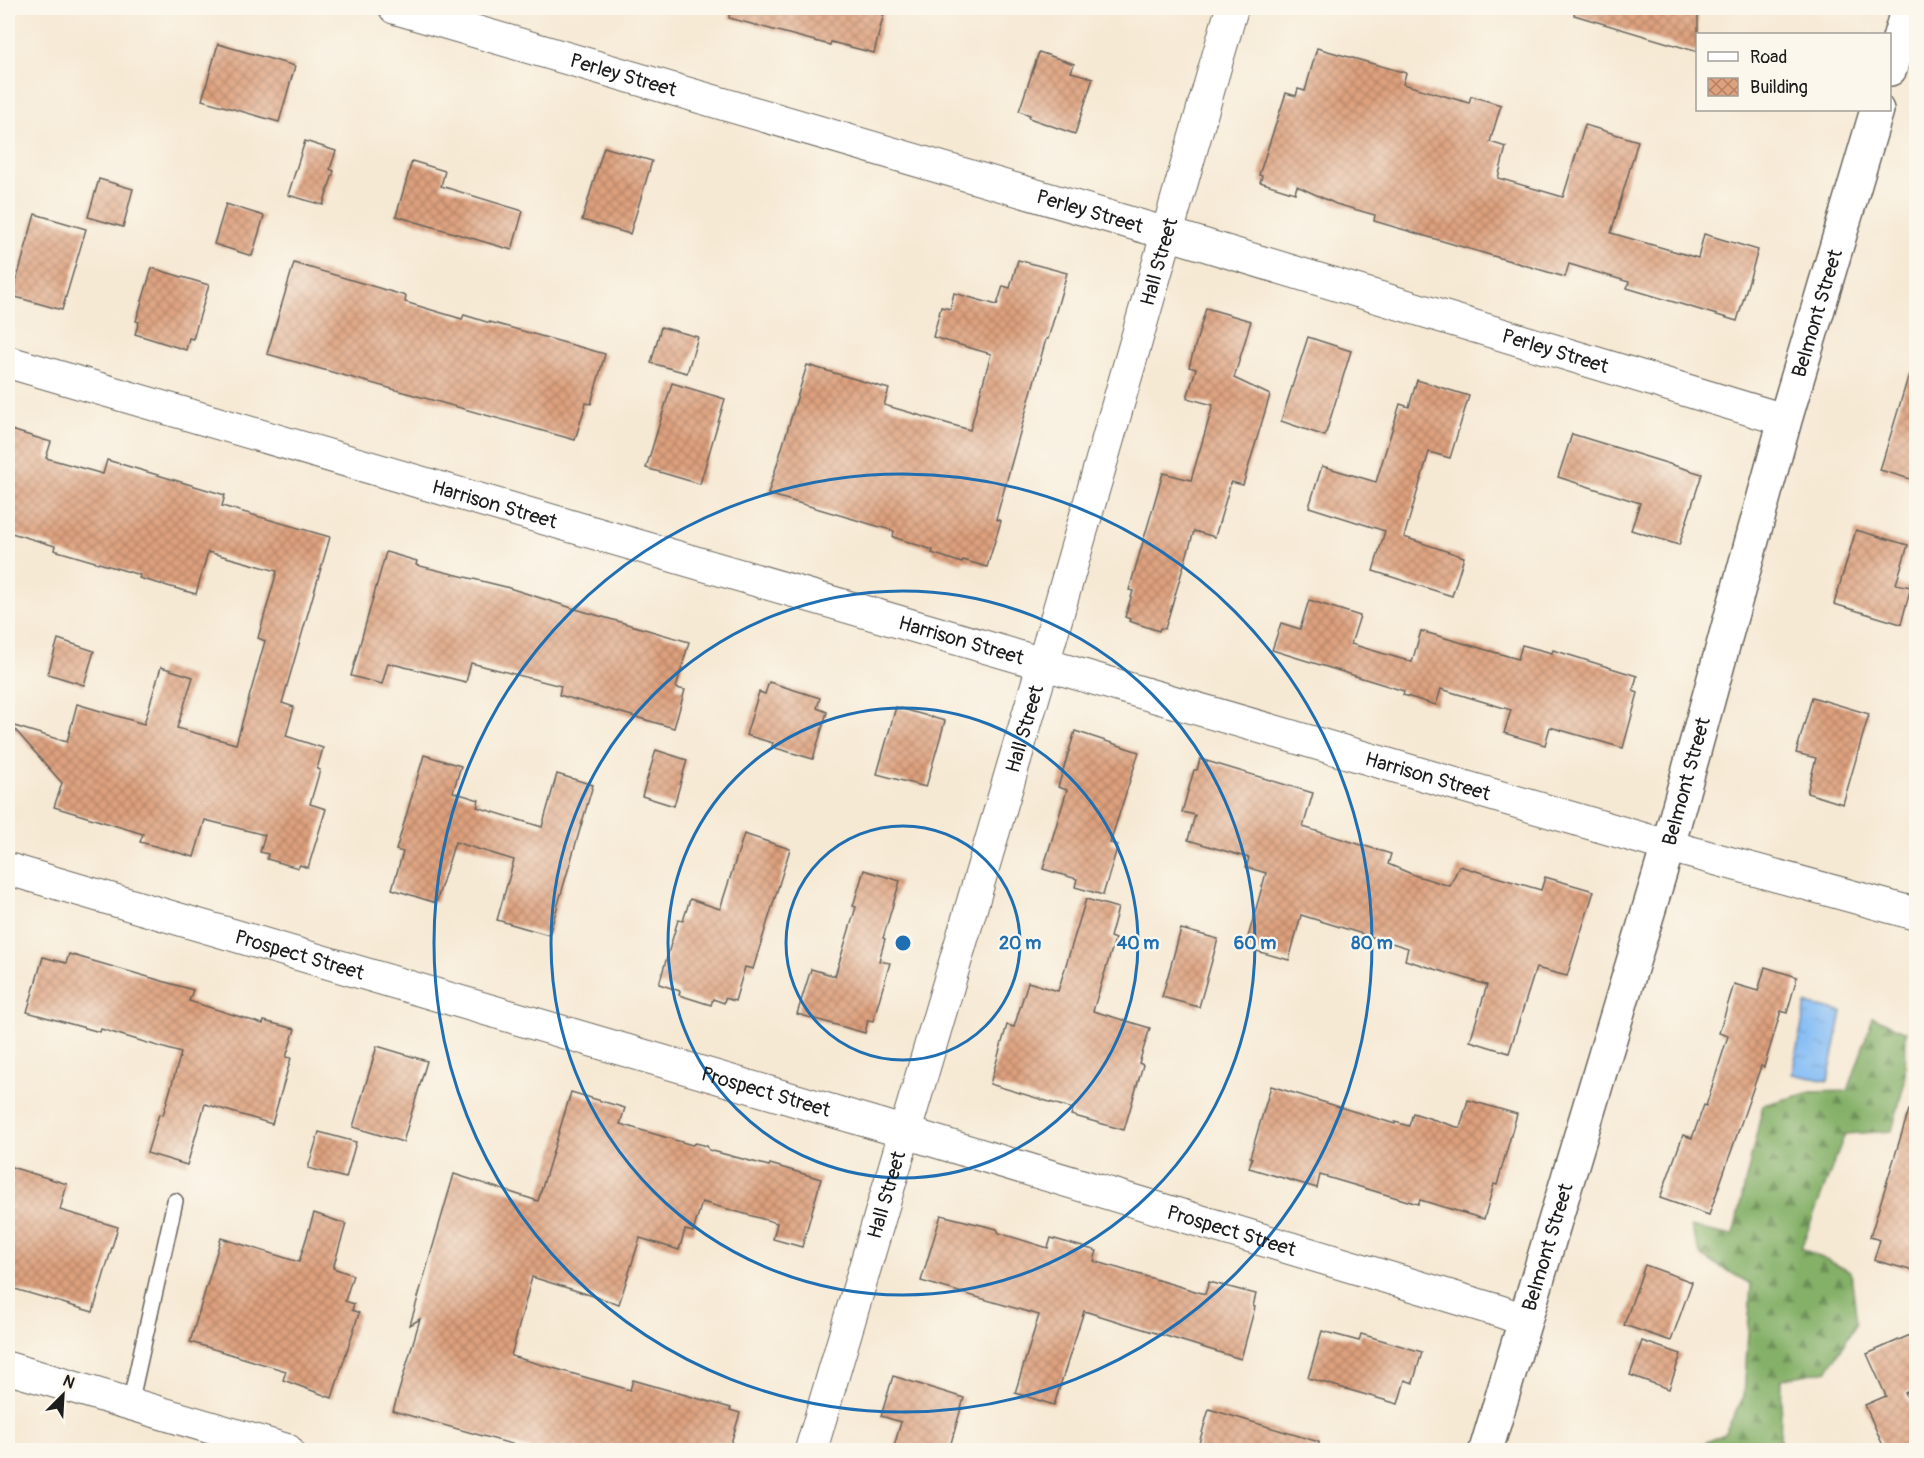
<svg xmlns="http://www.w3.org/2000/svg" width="1924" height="1458" font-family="Pangolin,sans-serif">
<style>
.forest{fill:url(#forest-firs);stroke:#506642;stroke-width:1.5}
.water{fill:url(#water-ripples);stroke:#506c88;stroke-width:1.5}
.building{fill:url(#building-cross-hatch)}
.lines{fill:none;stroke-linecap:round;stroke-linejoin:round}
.service-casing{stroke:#68645c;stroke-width:18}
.minor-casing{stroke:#68645c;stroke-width:34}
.tertiary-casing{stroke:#68645c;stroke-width:36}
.service{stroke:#fff;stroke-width:15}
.minor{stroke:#fff;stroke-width:32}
.tertiary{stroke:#fff;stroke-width:33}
.ring{fill:none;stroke:#1f6fb2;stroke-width:3}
.labels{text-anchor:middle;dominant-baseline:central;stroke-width:4.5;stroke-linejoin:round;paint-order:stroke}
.street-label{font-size:20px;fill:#1c1c1c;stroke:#fbf7ec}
.centre{fill:#1f6fb2;stroke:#fbf7ec;stroke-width:3}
.ring-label{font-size:18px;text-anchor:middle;font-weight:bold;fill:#1f6fb2;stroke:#fbf7ec;stroke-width:4.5;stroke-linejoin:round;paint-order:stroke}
</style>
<defs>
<pattern id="forest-firs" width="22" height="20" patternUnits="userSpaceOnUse" patternTransform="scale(1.5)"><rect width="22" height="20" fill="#84b068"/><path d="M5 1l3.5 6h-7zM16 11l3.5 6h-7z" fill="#6b8e55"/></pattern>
<pattern id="water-ripples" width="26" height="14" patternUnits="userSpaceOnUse" patternTransform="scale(1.5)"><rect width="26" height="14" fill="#85bdf5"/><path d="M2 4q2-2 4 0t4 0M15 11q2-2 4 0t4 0" fill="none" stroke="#72a2d1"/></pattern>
<pattern id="building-cross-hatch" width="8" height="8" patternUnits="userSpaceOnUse" patternTransform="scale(1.5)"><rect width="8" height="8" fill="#dea17e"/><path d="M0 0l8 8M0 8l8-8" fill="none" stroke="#b38266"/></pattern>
</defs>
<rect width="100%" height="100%" fill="#fbf7ec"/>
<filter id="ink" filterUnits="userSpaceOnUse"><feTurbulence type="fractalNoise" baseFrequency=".0167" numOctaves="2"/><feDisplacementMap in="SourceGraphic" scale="12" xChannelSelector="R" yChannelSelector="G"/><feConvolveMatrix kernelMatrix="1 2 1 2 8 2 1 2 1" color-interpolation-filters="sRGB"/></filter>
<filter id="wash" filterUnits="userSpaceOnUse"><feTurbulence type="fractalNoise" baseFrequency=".008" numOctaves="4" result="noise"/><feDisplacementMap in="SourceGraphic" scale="24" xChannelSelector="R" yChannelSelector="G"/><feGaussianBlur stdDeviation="1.35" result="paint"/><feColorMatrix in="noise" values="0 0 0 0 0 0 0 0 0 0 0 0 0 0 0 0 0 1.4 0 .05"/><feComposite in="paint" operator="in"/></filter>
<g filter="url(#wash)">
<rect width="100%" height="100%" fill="#f6e9d4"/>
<path class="forest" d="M1873,1017L1906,1032L1905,1081L1892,1131L1845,1134L1801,1248L1851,1272L1857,1323L1828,1370L1782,1379L1780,1441L1787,1450H1690L1724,1434L1744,1396L1751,1284L1701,1256L1691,1227L1733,1236L1763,1105L1811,1092L1848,1091Z"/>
<path class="water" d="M1806,1004L1842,1012L1828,1081L1792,1074Z"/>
<g id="blocks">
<g class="building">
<path d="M730,8H865L884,13L874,53L831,42L830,45L729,18Z"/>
<path d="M1575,8H1698V52L1574,15Z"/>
<path d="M218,44L295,66L279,122L202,100Z"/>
<path d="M1317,48L1406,73L1403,84L1469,103L1471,96L1501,105L1490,142L1506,147L1498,178L1563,197L1585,125L1638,141L1611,233L1698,258L1704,234L1758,250L1737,321L1627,288L1629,282L1569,264L1565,277L1374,221L1375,215L1336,204L1297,186L1295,193L1260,182L1262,176L1259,175L1286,93L1296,96L1298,89L1305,91Z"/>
<path d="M1039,52L1074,64L1071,72L1093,78L1075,134L1029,118L1030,115L1019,111Z"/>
<path d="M305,141L336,151L330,169L334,171L323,205L288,195Z"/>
<path d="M604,147L652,161L630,234L582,220Z"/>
<path d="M412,161L445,171L441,186L523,211L512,250L396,216Z"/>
<path d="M99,179L133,189L123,227L88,217Z"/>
<path d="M226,204L264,216L252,256L214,244Z"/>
<path d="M35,214L86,229L62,310L12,296Z"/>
<path d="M1018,260L1067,273L1048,339H1046L996,519L1001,521L987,567L963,560L962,563L932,553L933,550L893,537L894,531L768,494L807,365L889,389L884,405L970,430L991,354L933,337L941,307L950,309L954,293L997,305L1003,286L1010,288Z"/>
<path d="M294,263L406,296L405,302L462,319L464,315L490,323V322L605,354L591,404L586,403L575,440L267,354Z"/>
<path d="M152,268L209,285L193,339L189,338L186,350L135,334L139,322L136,321Z"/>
<path d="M1206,308L1251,321L1234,378L1270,395L1243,485L1231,482L1215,537L1194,531L1165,629L1160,628L1159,631L1129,621L1130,619L1125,617L1133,591L1129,590L1163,473L1191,480L1213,405L1187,398L1196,369L1189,367Z"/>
<path d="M661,327L698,337L687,373L651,363Z"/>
<path d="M1308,337L1351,351L1325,436L1281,421Z"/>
<path d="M1909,374L1917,375V481L1880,470Z"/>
<path d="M1417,380L1469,396L1450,458L1429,452L1404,537L1464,557L1452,596L1373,571L1385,531L1309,507L1322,466L1376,482L1400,404L1409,407Z"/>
<path d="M672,383L725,399L700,484L646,468Z"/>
<path d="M8,429L51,442L46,458L103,474L107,460L225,495L222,506L330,537L282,703L294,707L286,736L323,748L317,769L320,770L310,804L326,809L308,868L300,865L298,868L267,859L268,854L260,852L265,835L205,820L194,857L140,842L143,834L54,807L62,783L11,725L67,742L77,704L144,724L161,667L193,677L177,728L236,744L265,641L258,638L277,571L208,552L196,594L139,578L140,575L54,550L55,546L8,532Z"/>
<path d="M1572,434L1702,474L1679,545L1631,530L1640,503L1558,477Z"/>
<path d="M1856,530L1908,545L1896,584L1911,587L1901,624L1834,604Z"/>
<path d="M386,552L417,561L416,565L506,587L572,608L689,642L676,688L685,690L674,728L559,695L561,686L471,663L466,682L388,663L382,684L351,676Z"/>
<path d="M1309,600L1360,616L1351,644L1412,662L1421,631L1518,659L1522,645L1552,653L1553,650L1637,676L1633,691L1638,693L1623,748L1550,727L1545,745L1504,733L1511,710L1441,689L1436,705L1403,695L1404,691L1272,650L1281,623L1300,629Z"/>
<path d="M58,639L94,651L84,685L48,674Z"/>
<path d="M769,682L820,698L817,708L827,712L813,759L772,747L773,743L746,735L759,692L765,694Z"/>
<path d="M1812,697L1869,714L1843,804L1807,793L1816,758L1796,753Z"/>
<path d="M896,707L945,721L926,787L877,774Z"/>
<path d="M1075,731L1139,752L1110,843L1118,845L1103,895L1075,887L1077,879L1043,869L1067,790L1058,787Z"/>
<path d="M656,750L687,760L674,806L642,796Z"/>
<path d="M424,755L461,766L453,792L479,800L477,807L542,827L557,774L593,785L549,935L497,920L514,860L455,842L436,903L392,889L403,852L396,850Z"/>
<path d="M1200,759L1313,793L1303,827L1391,854L1388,864L1414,875L1450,886L1459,866L1541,890L1545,877L1594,891L1567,976L1536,968L1509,1053L1470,1041L1487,985L1405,960L1408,948L1301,915L1289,960L1245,948L1266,873L1246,867L1249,858L1188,840L1195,815L1182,812L1194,770H1197Z"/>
<path d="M744,834L790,849L753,969L745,967L735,1001L725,998L724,1003L713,999L711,1005L679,995L680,991L659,984L678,920L683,921L690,899L720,909Z"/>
<path d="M864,870L900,881L883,938L885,939L879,961L890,963L873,1021L868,1020L865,1033L797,1014L811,969L835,976L856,907L853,906Z"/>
<path d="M1086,899L1118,908L1110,937L1115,939L1093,1011L1150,1028L1139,1063L1143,1065L1124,1130L1071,1115L1073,1109L990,1084L1007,1025L1014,1027L1028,982L1058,991Z"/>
<path d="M1181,929L1218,939L1199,1007L1162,997Z"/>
<path d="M69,954L193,990L189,1001L263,1024L264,1021L295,1029L286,1057L291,1058L272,1124L205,1104L187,1165L147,1153L159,1114L163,1115L181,1053L101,1029L100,1032L27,1012L43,957L66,963Z"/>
<path d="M1765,967L1797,977L1787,1013L1781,1011L1764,1067L1761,1066L1709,1215L1660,1198L1683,1135L1692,1138L1704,1105L1706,1106L1728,1036L1719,1033L1734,984L1758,991Z"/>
<path d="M377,1046L427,1061L403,1142L353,1127Z"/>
<path d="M1271,1086L1395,1124V1122L1409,1126L1413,1113L1460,1128L1468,1100L1517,1114L1497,1185L1494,1184L1484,1219L1420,1200L1418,1204L1320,1175L1317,1188L1249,1168L1252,1158L1250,1157Z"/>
<path d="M571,1092L625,1108L620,1124L692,1145L696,1143L707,1146L709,1150L769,1166L770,1164L821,1179L802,1247L773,1239L777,1223L702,1202L693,1232L685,1230L679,1250L640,1238L619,1304L532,1277L511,1356L630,1390L633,1380L731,1408L730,1410L740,1413L729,1450H533L393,1411L420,1319L410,1325L454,1174L538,1201Z"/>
<path d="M1909,1110L1917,1112V1272L1874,1260L1880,1240L1870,1237Z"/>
<path d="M319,1132L356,1142L346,1178L308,1168Z"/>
<path d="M8,1166L67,1184L60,1210L118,1227L93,1312L8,1287Z"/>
<path d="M314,1213L346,1224L333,1268L353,1275L345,1301L354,1304L352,1310L359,1313L332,1398L283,1380L286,1371L190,1342L221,1238L299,1262Z"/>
<path d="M941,1215L997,1229L999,1233L1048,1248L1051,1238L1097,1251L1094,1261L1205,1294L1209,1282L1256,1294L1253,1306L1255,1307L1241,1359L1084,1311L1054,1405L1015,1393L1039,1315L921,1281Z"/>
<path d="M1645,1265L1692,1282L1671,1341L1624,1325Z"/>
<path d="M1322,1331L1359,1341L1361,1334L1422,1352L1413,1383L1405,1380L1398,1404L1308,1378Z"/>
<path d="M1917,1332V1388L1905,1393L1917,1417V1450H1885L1865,1405L1886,1396L1867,1354Z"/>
<path d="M1642,1341L1681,1354L1669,1389L1630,1375Z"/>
<path d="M893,1376L964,1398L949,1450H893L901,1422L881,1416Z"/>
<path d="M1209,1409L1319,1442L1318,1450H1197Z"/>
</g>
</g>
</g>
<g filter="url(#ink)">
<use href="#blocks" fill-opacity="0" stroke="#68645c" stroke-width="1.5"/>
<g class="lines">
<g class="service-casing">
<path id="service" d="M130,1404L175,1201"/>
</g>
<g class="minor-casing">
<g id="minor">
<path id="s1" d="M395,8L1165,233L1785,420"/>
<path id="s2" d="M8,362L1668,846L1916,914"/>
<path id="s3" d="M8,869L904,1132L1499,1311L1524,1320"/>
<path d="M8,1368L287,1450"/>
<path id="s4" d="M811,1450C887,1189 966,929 1042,668C1107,448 1167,227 1232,8"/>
</g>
</g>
<g class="tertiary-casing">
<g id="tertiary">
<path d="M1890,69L1908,8"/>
<path id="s5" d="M1486,1450L1668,846L1785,420L1877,110"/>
</g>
</g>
<use href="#service" class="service"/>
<use href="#minor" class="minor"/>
<use href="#tertiary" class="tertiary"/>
</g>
</g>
<g class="ring">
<circle cx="903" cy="943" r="117"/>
<circle cx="903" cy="943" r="235"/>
<circle cx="903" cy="943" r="352"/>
<circle cx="903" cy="943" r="469"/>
</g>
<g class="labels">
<g class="street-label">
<text stroke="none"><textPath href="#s1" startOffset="238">Perley Street</textPath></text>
<text stroke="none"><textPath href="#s1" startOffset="724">Perley Street</textPath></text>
<text stroke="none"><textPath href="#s4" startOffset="1238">Hall Street</textPath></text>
<text stroke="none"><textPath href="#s5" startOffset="1184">Belmont Street</textPath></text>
<text stroke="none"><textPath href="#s1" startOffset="1210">Perley Street</textPath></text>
<text stroke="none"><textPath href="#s2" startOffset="507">Harrison Street</textPath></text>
<text stroke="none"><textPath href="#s2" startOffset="993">Harrison Street</textPath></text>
<text stroke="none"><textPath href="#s4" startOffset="752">Hall Street</textPath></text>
<text stroke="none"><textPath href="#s2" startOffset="1479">Harrison Street</textPath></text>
<text stroke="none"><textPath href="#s5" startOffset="698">Belmont Street</textPath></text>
<text stroke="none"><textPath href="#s3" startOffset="304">Prospect Street</textPath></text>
<text stroke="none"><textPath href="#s3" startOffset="790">Prospect Street</textPath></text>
<text stroke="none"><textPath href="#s4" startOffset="266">Hall Street</textPath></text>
<text stroke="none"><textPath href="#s3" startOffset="1276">Prospect Street</textPath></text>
<text stroke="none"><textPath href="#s5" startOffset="212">Belmont Street</textPath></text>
</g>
</g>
<circle cx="903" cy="943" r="9" class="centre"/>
<g class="ring-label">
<text x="1020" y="949">20 m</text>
<text x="1138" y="949">40 m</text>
<text x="1255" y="949">60 m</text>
<text x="1372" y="949">80 m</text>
</g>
<rect width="1924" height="1458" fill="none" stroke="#fbf7ec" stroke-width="30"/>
<rect x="1696" y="33" width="195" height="78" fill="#fbf7ec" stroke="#a29f99" stroke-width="1.5"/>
<rect x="1708" y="52" width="30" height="9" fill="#ffffff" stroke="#a29f99" stroke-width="1.5"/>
<text x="1750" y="63" font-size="18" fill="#1c1c1c">Road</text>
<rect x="1708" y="78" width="30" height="18" fill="url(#building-cross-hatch)" stroke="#a29f99" stroke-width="1.5"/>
<text x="1750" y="93" font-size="18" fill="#1c1c1c">Building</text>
<g transform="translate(63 1395) rotate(24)" stroke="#fbf7ec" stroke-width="4.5" paint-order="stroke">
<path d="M0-4.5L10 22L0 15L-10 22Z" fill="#1c1c1c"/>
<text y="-9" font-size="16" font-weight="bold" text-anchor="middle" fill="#1c1c1c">N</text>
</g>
</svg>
